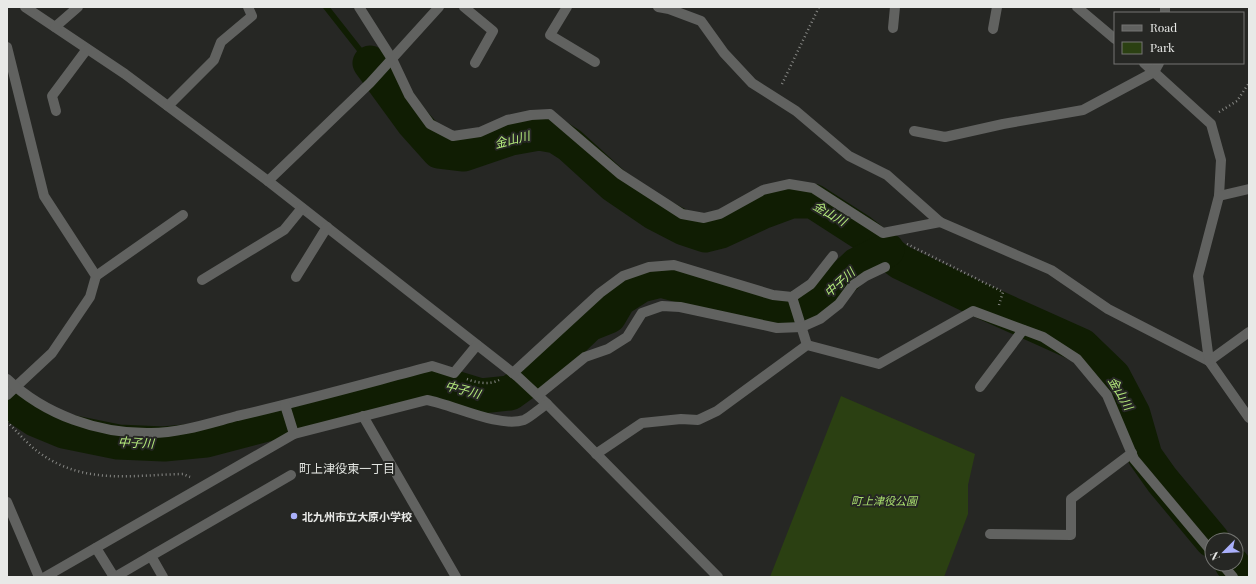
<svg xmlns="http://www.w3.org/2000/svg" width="1256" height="584" font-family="'Playfair Display','Noto Sans JP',serif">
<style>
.green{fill:#2b4012}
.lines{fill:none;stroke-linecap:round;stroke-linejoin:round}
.stream{stroke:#101d03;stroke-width:6}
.river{stroke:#101d03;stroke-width:35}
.path{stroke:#888986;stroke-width:2.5;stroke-dasharray:1 3;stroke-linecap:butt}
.minor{stroke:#616260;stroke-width:10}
.poi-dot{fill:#aab0fb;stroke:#262724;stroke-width:1.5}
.labels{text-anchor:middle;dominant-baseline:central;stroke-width:4;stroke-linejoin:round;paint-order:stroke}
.park-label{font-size:11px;font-style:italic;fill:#a8de6e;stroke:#262724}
.poi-label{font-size:11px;font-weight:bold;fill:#e8e9e7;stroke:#262724;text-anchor:start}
.water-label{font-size:12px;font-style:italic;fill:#b6ed7d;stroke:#262724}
.neighbourhood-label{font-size:12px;fill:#e2e5e1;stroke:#262724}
</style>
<rect width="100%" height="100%" fill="#262724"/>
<path class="green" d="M841,396L975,454L968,485V514L944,577H770Z"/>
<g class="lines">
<path class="stream" d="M326,7L370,63"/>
<g class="river">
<path d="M370,63L413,122L439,151L464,154L511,138L539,133L556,136L570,145L614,185L655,213L684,228L705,235L721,231L764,211L791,201H813L861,232L900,262L975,298L1082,346L1113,376L1133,414L1145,456L1162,480L1212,540"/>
<path d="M14,405L35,419L64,431L118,442L164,444L206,440L432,381L481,396L510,393L539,372L589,324L609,316L619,299L641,285L661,280L762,307L789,311L822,298L857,265L887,250"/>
<path d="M1232,564L1243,577"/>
</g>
<g class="path">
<path d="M782,84L819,7"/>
<path d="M1219,112L1237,101L1249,83"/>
<path d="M907,244L1003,292L999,305"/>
<path d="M467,379C476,383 490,385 499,380"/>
<path d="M7,422C18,432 28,445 41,454C86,485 132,475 183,474L190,477"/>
</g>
<g class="minor">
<path d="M25,7L125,74L268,181L518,377L547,404L718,577"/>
<path d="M359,7L392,59L409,95L430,124L453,136L480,132L507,120L531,115L550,114L620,174L682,214L704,218L720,214L763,190L789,184L813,188L883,233L940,222"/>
<path d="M464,7L493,31L475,63"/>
<path d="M567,7L550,35L595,62"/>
<path d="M658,7L669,9L701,21L724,53L752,83L796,111L849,156L887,175L940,222L1051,270L1108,309L1209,361"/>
<path d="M1077,7L1115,39"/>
<path d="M1165,13V7"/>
<path d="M55,27L78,7"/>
<path d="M893,28L895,7"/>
<path d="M993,29L997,7"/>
<path d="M7,47L44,196L96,276L90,297L52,353L7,395"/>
<path d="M1144,63L1211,124L1221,160L1219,196L1198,276L1209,361L1249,418"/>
<path d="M168,106L214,60L221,42L252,16L248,7"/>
<path d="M56,111L52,96L87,49"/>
<path d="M914,131L945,137L1003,124L1083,110L1154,72L1159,63"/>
<path d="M268,181L370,83L439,7"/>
<path d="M1219,196L1249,189"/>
<path d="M96,276L183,215"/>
<path d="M296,277L327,227"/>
<path d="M202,280L284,230L302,208"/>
<path d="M792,297L807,345"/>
<path d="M1209,361L1249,332"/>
<path d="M513,373L600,293L623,276L649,267L674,265L773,295L792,297L811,284L833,256"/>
<path d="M7,379C45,415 99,434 151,433C180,433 210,423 237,416C303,401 367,383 432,366L454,373L477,345"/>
<path d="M980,387L1023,330"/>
<path d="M538,395L585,357L608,349L627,337L642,313L662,306L680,307L777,328L802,327L820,319L839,304L853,285L866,276L885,267"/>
<path d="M285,405L294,434"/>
<path d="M363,416L456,577"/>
<path d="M596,454L642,423L681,419L698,420L717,411L807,345L879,364L973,311L1043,337L1077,359L1107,395L1134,459L1212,552"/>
<path d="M7,502L39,577"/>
<path d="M990,534L1071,535V499L1132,453"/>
<path d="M96,548L114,577"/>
<path d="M1222,564L1233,577"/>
<path d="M45,577L294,434L427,400C454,405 498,428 524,420C531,417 540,408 547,404"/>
<path d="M115,577L151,556"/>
<path d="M163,577L151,556L291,475"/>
</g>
</g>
<circle class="poi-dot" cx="294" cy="516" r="4"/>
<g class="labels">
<g class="park-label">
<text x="884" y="500">町上津役公園</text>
</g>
<g class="poi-label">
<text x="302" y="516">北九州市立大原小学校</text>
</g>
<g class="water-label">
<text transform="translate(512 139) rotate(-14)">金山川</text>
<text transform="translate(830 213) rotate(30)">金山川</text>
<text transform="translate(839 282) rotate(-42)">中子川</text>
<text transform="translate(463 389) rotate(15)">中子川</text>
<text transform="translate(1121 393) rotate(60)">金山川</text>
<text transform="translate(136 442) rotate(3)">中子川</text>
</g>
<g class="neighbourhood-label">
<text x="347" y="468">町上津役東一丁目</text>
</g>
</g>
<rect width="1256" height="584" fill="none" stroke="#e8e9e7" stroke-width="16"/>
<rect x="1114" y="12" width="130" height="52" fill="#262724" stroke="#747572"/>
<rect x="1122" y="25" width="20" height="6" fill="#616260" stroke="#747572"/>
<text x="1150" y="32" font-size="12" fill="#e8e9e7">Road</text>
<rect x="1122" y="42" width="20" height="12" fill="#2b4012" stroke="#747572"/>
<text x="1150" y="52" font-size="12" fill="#e8e9e7">Park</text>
<g transform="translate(1224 552) rotate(246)"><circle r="19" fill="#262724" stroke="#747572"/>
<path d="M0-3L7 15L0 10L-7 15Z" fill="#aab0fb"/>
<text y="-6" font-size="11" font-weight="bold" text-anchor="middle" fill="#e8e9e7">N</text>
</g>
</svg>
